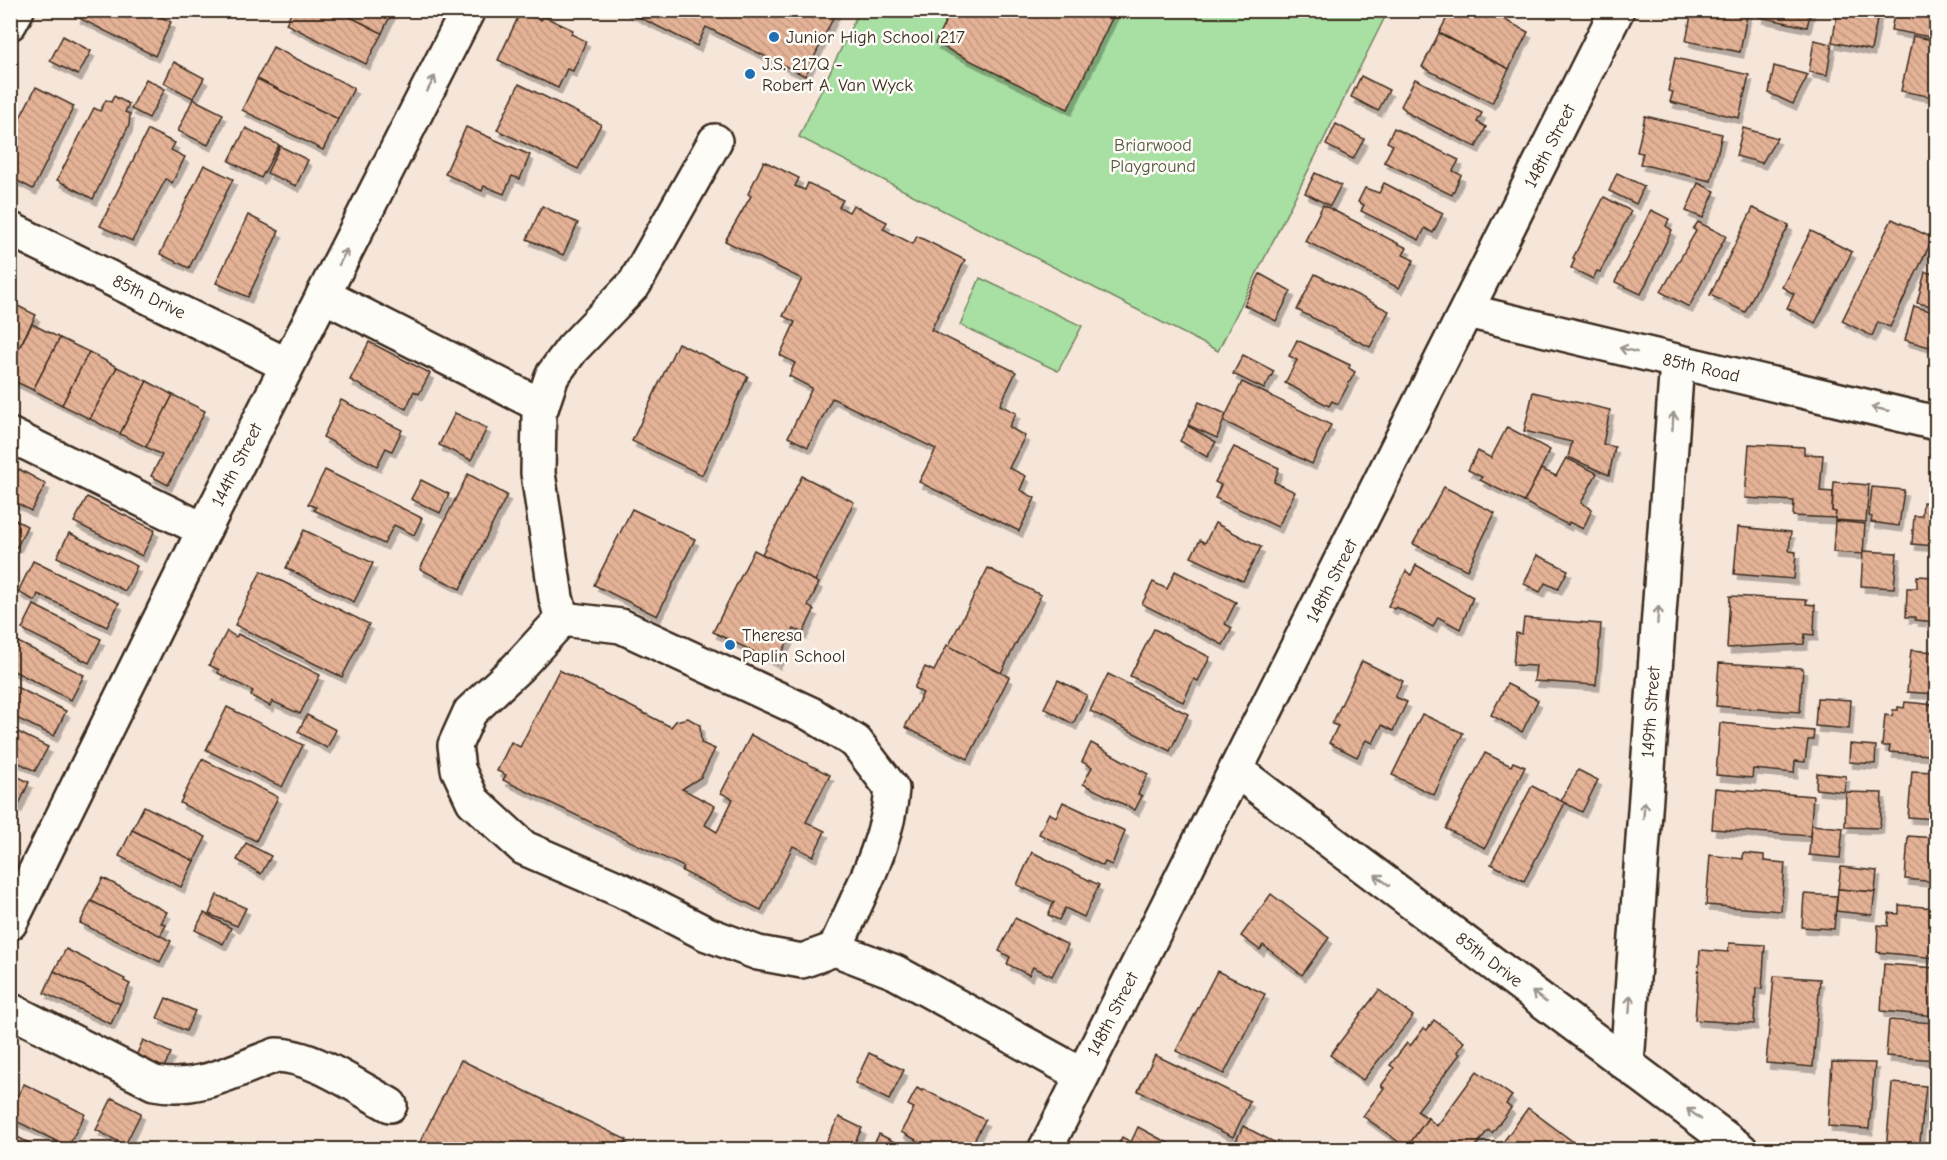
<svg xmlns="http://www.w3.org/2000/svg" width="1947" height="1160" font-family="'Comic Neue',sans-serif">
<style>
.park{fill:#a8dfa2;stroke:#728460;stroke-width:1.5}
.building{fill:url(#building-back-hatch);stroke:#3b2a1e;stroke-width:1.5;filter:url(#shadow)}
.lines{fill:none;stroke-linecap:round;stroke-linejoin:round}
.minor-casing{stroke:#3b2a1e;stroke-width:38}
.minor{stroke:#fdfcf7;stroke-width:33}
.oneway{stroke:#9c938a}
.poi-dot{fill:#1f6fb2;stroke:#fdfcf7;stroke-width:2}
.labels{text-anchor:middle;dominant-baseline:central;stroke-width:5;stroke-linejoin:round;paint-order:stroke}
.poi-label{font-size:18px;fill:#3b2a1e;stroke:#fdfcf7;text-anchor:start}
.park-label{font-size:18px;fill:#56573f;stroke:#fdfcf7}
.street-label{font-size:18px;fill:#3b2a1e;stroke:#fdfcf7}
</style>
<defs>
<pattern id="building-back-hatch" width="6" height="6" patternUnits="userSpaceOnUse" patternTransform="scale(1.5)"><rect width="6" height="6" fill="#e4b296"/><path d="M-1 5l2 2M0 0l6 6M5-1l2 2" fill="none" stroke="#c49981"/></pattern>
<filter id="shadow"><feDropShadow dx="3.5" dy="6" stdDeviation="0" flood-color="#0004"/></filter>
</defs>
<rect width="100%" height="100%" fill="#f6e6da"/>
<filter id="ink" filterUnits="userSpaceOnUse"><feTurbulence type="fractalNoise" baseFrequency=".0167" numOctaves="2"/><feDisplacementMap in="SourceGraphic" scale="12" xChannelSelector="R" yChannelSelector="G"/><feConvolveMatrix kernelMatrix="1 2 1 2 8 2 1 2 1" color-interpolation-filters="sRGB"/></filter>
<g filter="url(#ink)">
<g class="park">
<path d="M859,11H1388L1218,351L799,137Z"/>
<path d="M980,278L1082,326L1058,371L960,325Z"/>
</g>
<g class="building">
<path d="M80,10H148L171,22L155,56L77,17Z"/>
<path d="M292,10H337L382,33L366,64L286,24Z"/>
<path d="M337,10H393L382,33Z"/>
<path d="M625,10H837L805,76L706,27L697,46Z"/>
<path d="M951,10H1116L1068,109L935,43Z"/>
<path d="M1451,10L1494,14L1528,32L1509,69L1439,33Z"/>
<path d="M1692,10H1748L1740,52L1686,41Z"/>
<path d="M1761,10H1811L1807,27L1759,17Z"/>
<path d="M1838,10H1879L1871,50L1832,42Z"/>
<path d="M1895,10H1936V38L1891,30Z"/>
<path d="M521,11L541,20L543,16L573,30L571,34L586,41L573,71L567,69L558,88L498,60Z"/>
<path d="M1439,33L1509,69L1492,103L1422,67Z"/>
<path d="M63,36L91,51L78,75L50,61Z"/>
<path d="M1913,36L1936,41V82L1933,97L1901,91Z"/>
<path d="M1814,40L1832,44L1827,75L1809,72Z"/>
<path d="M273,47L354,88L338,119L257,79Z"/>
<path d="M1675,58L1749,75L1739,118L1670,102L1673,92L1668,91Z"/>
<path d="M174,62L204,78L193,98L164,83Z"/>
<path d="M1774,66L1808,75L1793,104L1769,93Z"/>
<path d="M1361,76L1389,90L1378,111L1351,97Z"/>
<path d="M146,79L165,89L149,118L131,109Z"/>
<path d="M257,79L338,119L323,150L242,110Z"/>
<path d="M1415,79L1482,113L1477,122L1486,127L1476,147L1411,115L1401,106Z"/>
<path d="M519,84L601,124L578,169L497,130Z"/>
<path d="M36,87L74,106L33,189L10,177V137Z"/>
<path d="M114,96L129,104L125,112L130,114L129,125L93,199L57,180L94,108L100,111L106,100L111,102Z"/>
<path d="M193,99L223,114L208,145L178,131Z"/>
<path d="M1645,116L1722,134L1711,181L1640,164L1643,153L1637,152Z"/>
<path d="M1336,124L1364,139L1353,159L1326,145Z"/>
<path d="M466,127L530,155L520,179L512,176L504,194L484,186L482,191L445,174Z"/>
<path d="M246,128L279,145L261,178L229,161Z"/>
<path d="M1394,128L1459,160L1453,171L1461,175L1452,195L1384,162L1393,145L1387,142Z"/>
<path d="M1743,128L1777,138L1762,163L1736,156Z"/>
<path d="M148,130L175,143L171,150L185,157L172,183L166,179L132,241L100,226Z"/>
<path d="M280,146L308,160L296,186L267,173Z"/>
<path d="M764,161L799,178L795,186L805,190L808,183L843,200L839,207L849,212L853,205L887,222L883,229L913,244L917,236L965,260L931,330L1016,372L1000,405L1016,413L1009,427L1025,436L1009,468L1026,476L1020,490L1035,498L1019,531L919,482L936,449L832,398L808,447L788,437L812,388L789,376L795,363L780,355L795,322L783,316L802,279L725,241L751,196L748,194Z"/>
<path d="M204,165L233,179L189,268L160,254Z"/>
<path d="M1315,173L1341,185L1330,206L1305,193Z"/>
<path d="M1617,173L1644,186L1636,204L1609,191Z"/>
<path d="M1384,183L1443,213L1433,233L1425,228L1419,240L1361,211L1364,205L1358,202L1365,188L1379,193Z"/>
<path d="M1698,183L1715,191L1703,218L1686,211Z"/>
<path d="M1604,197L1631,211L1600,272L1597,271L1593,279L1571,268L1575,259L1573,258Z"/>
<path d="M1323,205L1407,248L1403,255L1414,260L1399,288L1305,241Z"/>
<path d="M542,206L578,223L563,255L527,239Z"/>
<path d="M1753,208L1789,225L1745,312L1710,295Z"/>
<path d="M1651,210L1669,219L1666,226L1672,230L1641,294L1615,282Z"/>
<path d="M248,215L279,231L248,297L216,283Z"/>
<path d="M1892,219L1933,238L1890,327L1878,322L1872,336L1842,321Z"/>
<path d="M1698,222L1726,236L1689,307L1661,292L1696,231L1693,229Z"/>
<path d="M1811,231L1852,252L1815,323L1787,308L1794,294L1782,287Z"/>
<path d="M1925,272L1936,274V307L1917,303Z"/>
<path d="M1260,274L1291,291L1276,321L1244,305Z"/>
<path d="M1315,274L1389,311L1370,347L1297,310Z"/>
<path d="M10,302L36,315L10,365Z"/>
<path d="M1914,306L1936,313V349L1905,340Z"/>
<path d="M32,324L60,338L33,390L10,379V365Z"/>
<path d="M60,338L89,352L62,405L33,390Z"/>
<path d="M1297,340L1350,365L1349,368L1355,372L1338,404L1332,401L1329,406L1285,383L1297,360L1289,356Z"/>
<path d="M369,342L430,373L419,394L414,391L406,409L350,380Z"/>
<path d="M678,343L748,376L702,475L632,441Z"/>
<path d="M89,352L117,367L90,419L62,405Z"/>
<path d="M1243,355L1274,371L1264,389L1233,374Z"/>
<path d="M117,367L147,381L120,434L90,419Z"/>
<path d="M147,381L173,395L146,447L120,434Z"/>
<path d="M1242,382L1331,425L1312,464L1223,421Z"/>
<path d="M1533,392L1610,410L1603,444L1615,447L1609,475L1568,457L1572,442L1524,431Z"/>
<path d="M173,395L205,411L168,485L151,476L162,455L146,447Z"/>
<path d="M341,400L402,430L392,451L386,448L377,466L323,437Z"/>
<path d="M1199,402L1226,414L1217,438L1188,425Z"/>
<path d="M455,413L487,428L471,460L439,445Z"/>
<path d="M1188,426L1216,442L1207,457L1180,441Z"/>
<path d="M1507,427L1550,450L1524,502L1480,480L1482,477L1468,470L1478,451L1491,458Z"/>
<path d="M1749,444L1804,447V454L1823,455L1820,491L1833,492L1832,511L1836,512L1835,518L1793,516L1794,501L1745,498Z"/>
<path d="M1234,447L1279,468L1274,482L1295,492L1278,527L1215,498L1221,485L1215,482Z"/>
<path d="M1566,458L1597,473L1581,503L1592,509L1583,529L1569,522L1568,525L1524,502L1541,469L1556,476Z"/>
<path d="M19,469L46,484L31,511L10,499V484Z"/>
<path d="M325,470L422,518L414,535L394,525L384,544L314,510L316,507L308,504Z"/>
<path d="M468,474L507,495L460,589L420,569Z"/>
<path d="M802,476L854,502L815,581L762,554Z"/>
<path d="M421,480L449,494L440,513L411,499Z"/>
<path d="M1834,482L1869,485L1866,522L1835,520L1836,512L1832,511Z"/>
<path d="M1444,487L1495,513L1467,570L1413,544Z"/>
<path d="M1872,487L1904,490L1899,526L1871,522L1872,517L1869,516Z"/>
<path d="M87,497L155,530L142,556L74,522Z"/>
<path d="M1923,502L1936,503V546L1912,544L1914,516H1922Z"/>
<path d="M632,509L695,539L657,616L594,585Z"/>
<path d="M10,517L27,526L17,547L10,544Z"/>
<path d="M1835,521L1865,524L1863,554L1833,552Z"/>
<path d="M1215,523L1261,547L1243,581L1191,557L1200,540L1205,543Z"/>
<path d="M1738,527L1791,532L1789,551L1796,552L1794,579L1734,574Z"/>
<path d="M304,530L373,563L354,602L286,568Z"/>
<path d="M69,533L137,566L125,591L57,557Z"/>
<path d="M754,550L819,583L808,606L814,610L803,633L794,629L777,663L713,632Z"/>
<path d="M1863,551L1897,553L1894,588L1861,586Z"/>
<path d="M1537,555L1568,570L1558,589L1545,583L1540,592L1524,584Z"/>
<path d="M33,561L119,603L107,627L38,594L35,601L18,592Z"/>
<path d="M1416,565L1473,597L1460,629L1438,617L1433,627L1396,607L1394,609L1388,606L1406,571L1411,575Z"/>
<path d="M988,568L1041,595L1001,673L948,647Z"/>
<path d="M261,571L369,624L342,677L235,625Z"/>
<path d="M1175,571L1236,602L1225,624L1232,628L1223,645L1142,604L1153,582L1167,589Z"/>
<path d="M1917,576L1936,577V622L1915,620V617H1906L1907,588H1917Z"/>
<path d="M1730,596L1807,600L1806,604L1815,605L1814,635L1805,634L1804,644L1727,648Z"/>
<path d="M34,605L101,639L89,663L22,629Z"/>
<path d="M1524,618L1601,624L1596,685L1534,681L1536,666L1513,665L1516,633L1522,634Z"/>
<path d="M1154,629L1210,657L1198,681L1194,679L1183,702L1130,676Z"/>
<path d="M227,631L236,637L238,634L320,675L300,714L272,701L270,706L251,696L253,691L218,673L219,670L209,665Z"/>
<path d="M16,641L84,675L71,700L10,669V651Z"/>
<path d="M947,645L1009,677L968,759L905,727L923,693L914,688L925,667L934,671Z"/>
<path d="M1911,650L1936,652V694L1907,692Z"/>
<path d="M1362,661L1403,681L1395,697L1407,702L1393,731L1382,725L1373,743L1366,740L1357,757L1329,743L1338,726L1332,724Z"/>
<path d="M1719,663L1803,668L1800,712L1716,706Z"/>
<path d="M559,670L671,727L676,721L688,718L700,725L701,743L715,749L701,777L682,789L715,806L705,825L717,832L733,799L721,793L751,735L830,775L806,822L825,831L813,856L793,846L761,910L682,871L684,867L503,780L506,775L497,771L511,742L520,747Z"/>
<path d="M1108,674L1188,714L1170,751L1090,711Z"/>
<path d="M1058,680L1087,695L1073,724L1044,708Z"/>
<path d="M10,684L66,711L54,736L10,715Z"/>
<path d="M1507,684L1538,700L1522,732L1491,715Z"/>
<path d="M1817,698L1851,700L1849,729L1815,726Z"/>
<path d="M1905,702L1936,705V760L1929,759V755L1889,752L1890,746H1882L1885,715L1892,716L1893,710H1898V707L1904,708Z"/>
<path d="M227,707L303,745L282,787L206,750Z"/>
<path d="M1422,714L1463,733L1434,795L1392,775Z"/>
<path d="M307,715L336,730L327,748L298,732Z"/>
<path d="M1720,723L1814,731L1813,740H1808L1805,762L1795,761L1794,773L1753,769L1752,778L1716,775Z"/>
<path d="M10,728L48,747L35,771L10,758Z"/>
<path d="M1091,743L1148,774L1138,794L1142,796L1135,810L1083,784L1092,767L1082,762Z"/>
<path d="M1850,744L1876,746L1875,764L1849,762Z"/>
<path d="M1485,753L1511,766L1513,762L1525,767L1485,848L1446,829Z"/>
<path d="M202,759L278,797L256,841L180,803Z"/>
<path d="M1578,770L1598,780L1582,812L1561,801Z"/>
<path d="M1912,771L1936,772V819L1908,817Z"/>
<path d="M10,773L29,782L18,807L10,803Z"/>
<path d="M1817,773L1846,776L1844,792L1816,789Z"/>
<path d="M1532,786L1565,803L1524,881L1491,864Z"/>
<path d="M1715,788L1813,796L1810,836L1712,829Z"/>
<path d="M1846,792L1882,793L1880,828L1845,827Z"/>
<path d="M1063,802L1125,831L1112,865L1105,862L1103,866L1039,834L1049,813L1056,817Z"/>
<path d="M144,806L206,837L194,861L132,830Z"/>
<path d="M1811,825L1843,828L1840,858L1809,855Z"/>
<path d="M132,830L194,861L181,887L119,856Z"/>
<path d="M1908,836L1936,838V882L1905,879Z"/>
<path d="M246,843L271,856L261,874L237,860Z"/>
<path d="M1032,852L1099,885L1084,917L1065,908L1059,920L1048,915L1054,902L1017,885Z"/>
<path d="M1743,853L1764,855V861L1785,863L1781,911L1706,905L1710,855L1743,859Z"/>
<path d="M1841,867L1877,871L1875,892L1838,889Z"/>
<path d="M103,878L167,912L161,923L166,925L160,936L91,901Z"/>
<path d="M1838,889L1875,892L1872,915L1836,911Z"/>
<path d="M1271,894L1329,938L1302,975L1263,945L1260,950L1241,936Z"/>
<path d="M1804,894L1837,896L1834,929L1802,927Z"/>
<path d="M217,895L246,908L237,926L209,914Z"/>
<path d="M91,901L171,941L160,962L80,923Z"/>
<path d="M1899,905L1936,908V958L1877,952L1878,925L1888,926L1889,913L1899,914Z"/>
<path d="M204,913L231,928L223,944L195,930Z"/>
<path d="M1015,918L1068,945L1052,976L1033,967L1029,975L1007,964L1010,957L999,951Z"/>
<path d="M1729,943L1765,945L1762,989L1756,988L1754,1024L1695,1020L1700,950L1728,952Z"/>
<path d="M66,949L125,979L124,981L130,984L120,1004L54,971Z"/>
<path d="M1884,964L1936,968V1016L1881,1011Z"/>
<path d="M54,971L120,1004L111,1024L44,993Z"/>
<path d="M1217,971L1265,994L1224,1074L1176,1051Z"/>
<path d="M1774,976L1820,979L1813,1067L1766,1063Z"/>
<path d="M1379,990L1413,1016L1363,1080L1330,1055Z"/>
<path d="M166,998L195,1011L186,1031L157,1018Z"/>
<path d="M1434,1020L1464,1042L1457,1052L1460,1054L1417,1111L1428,1118L1407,1148L1363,1116L1384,1088L1381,1086L1394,1068L1390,1065L1407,1043L1410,1046L1424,1028L1427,1030Z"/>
<path d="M1889,1020L1936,1023V1060L1886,1056Z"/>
<path d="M143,1040L171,1053L163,1069L136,1056Z"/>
<path d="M869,1053L904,1070L889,1100L855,1083Z"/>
<path d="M1155,1055L1250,1101L1233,1137L1138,1091Z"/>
<path d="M461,1060L627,1140L625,1143L639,1150H435L420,1142Z"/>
<path d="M1832,1062L1875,1063L1869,1129L1828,1126Z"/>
<path d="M1477,1071L1512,1096L1506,1104L1511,1108L1492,1133L1488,1130L1473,1150H1405L1428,1118L1437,1126Z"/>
<path d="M1892,1083L1926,1086L1919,1150H1886Z"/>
<path d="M24,1084L85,1114L68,1147L10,1118V1110Z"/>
<path d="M917,1088L922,1091L923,1089L985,1120L969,1150H935L901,1132L914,1108L908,1105Z"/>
<path d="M1936,1094V1150H1932Z"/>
<path d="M112,1098L141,1113L125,1145L96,1130Z"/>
<path d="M1528,1108L1572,1141L1566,1150L1498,1149Z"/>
<path d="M839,1117L862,1128L851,1150H822Z"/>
<path d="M1243,1126L1274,1142L1271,1150H1232Z"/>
<path d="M1138,1127L1181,1150H1116L1122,1137L1131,1142Z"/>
<path d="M10,1133L42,1150H10Z"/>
<path d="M879,1134L910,1150H871Z"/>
</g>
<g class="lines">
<g class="minor-casing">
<g id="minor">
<path d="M10,23L17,10"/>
<path d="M715,141L635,283L572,349L552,376L539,414L538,473L556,598L562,619L518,667L470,712L455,745L458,769L473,801L524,848L621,890L707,934L758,953L802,961L835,949L895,972L1082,1075"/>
<path d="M10,229L287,365"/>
<path d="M323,295L542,406"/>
<path d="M1467,311L1936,423"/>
<path d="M10,435L204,530"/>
<path d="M562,619L621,626L811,714L856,742L892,789C888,845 857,898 835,949"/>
<path d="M1237,771L1741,1150"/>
<path d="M10,923L204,530L468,10"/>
<path d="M10,1010L154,1083C198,1092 235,1070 276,1055C312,1055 358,1088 390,1105"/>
<path d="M1627,1063L1677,362"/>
<path d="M1045,1150L1617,10"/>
</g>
</g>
<use href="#minor" class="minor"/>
</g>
<defs><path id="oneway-shaft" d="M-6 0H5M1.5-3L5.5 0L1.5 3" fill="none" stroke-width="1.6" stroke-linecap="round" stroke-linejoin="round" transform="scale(1.5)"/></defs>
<g class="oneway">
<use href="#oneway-shaft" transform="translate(431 84) rotate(-63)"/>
<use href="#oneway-shaft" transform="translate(343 257) rotate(-63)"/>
<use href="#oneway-shaft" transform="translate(1628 350) rotate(-166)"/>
<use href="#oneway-shaft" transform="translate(1880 409) rotate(-167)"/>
<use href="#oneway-shaft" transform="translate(1673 421) rotate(-86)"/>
<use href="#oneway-shaft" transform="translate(1658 615) rotate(-86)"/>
<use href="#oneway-shaft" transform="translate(1644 810) rotate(-86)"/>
<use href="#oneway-shaft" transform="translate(1382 880) rotate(-143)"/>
<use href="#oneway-shaft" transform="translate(1539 997) rotate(-143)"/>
<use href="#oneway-shaft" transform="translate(1630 1004) rotate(-86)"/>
<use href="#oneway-shaft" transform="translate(1694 1114) rotate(-143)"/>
</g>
</g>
<g class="poi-dot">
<circle cx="774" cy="37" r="6"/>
<circle cx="750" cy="74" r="6"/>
<circle cx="730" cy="645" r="6"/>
</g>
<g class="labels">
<g class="poi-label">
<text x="786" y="37">Junior High School 217</text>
<text x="762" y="64">J.S. 217Q -<tspan x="762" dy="21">Robert A. Van Wyck</tspan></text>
<text x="742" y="635">Theresa<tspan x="742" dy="21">Paplin School</tspan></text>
</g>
<g class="park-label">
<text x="1153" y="145">Briarwood<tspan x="1153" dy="21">Playground</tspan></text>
</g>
<g class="street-label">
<text transform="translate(1550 146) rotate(-63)">148th Street</text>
<text transform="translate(149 297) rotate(26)">85th Drive</text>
<text transform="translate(1701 368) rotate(13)">85th Road</text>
<text transform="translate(237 465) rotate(-63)">144th Street</text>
<text transform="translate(1332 581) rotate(-63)">148th Street</text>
<text transform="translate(1651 712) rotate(-86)">149th Street</text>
<text transform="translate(1489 960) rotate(37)">85th Drive</text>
<text transform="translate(1113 1014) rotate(-63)">148th Street</text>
</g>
</g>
<rect width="1947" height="1160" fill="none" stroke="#fdfcf7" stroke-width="36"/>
<rect x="18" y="18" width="1911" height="1124" fill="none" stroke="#3b2a1e" stroke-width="2" filter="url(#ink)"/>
</svg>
